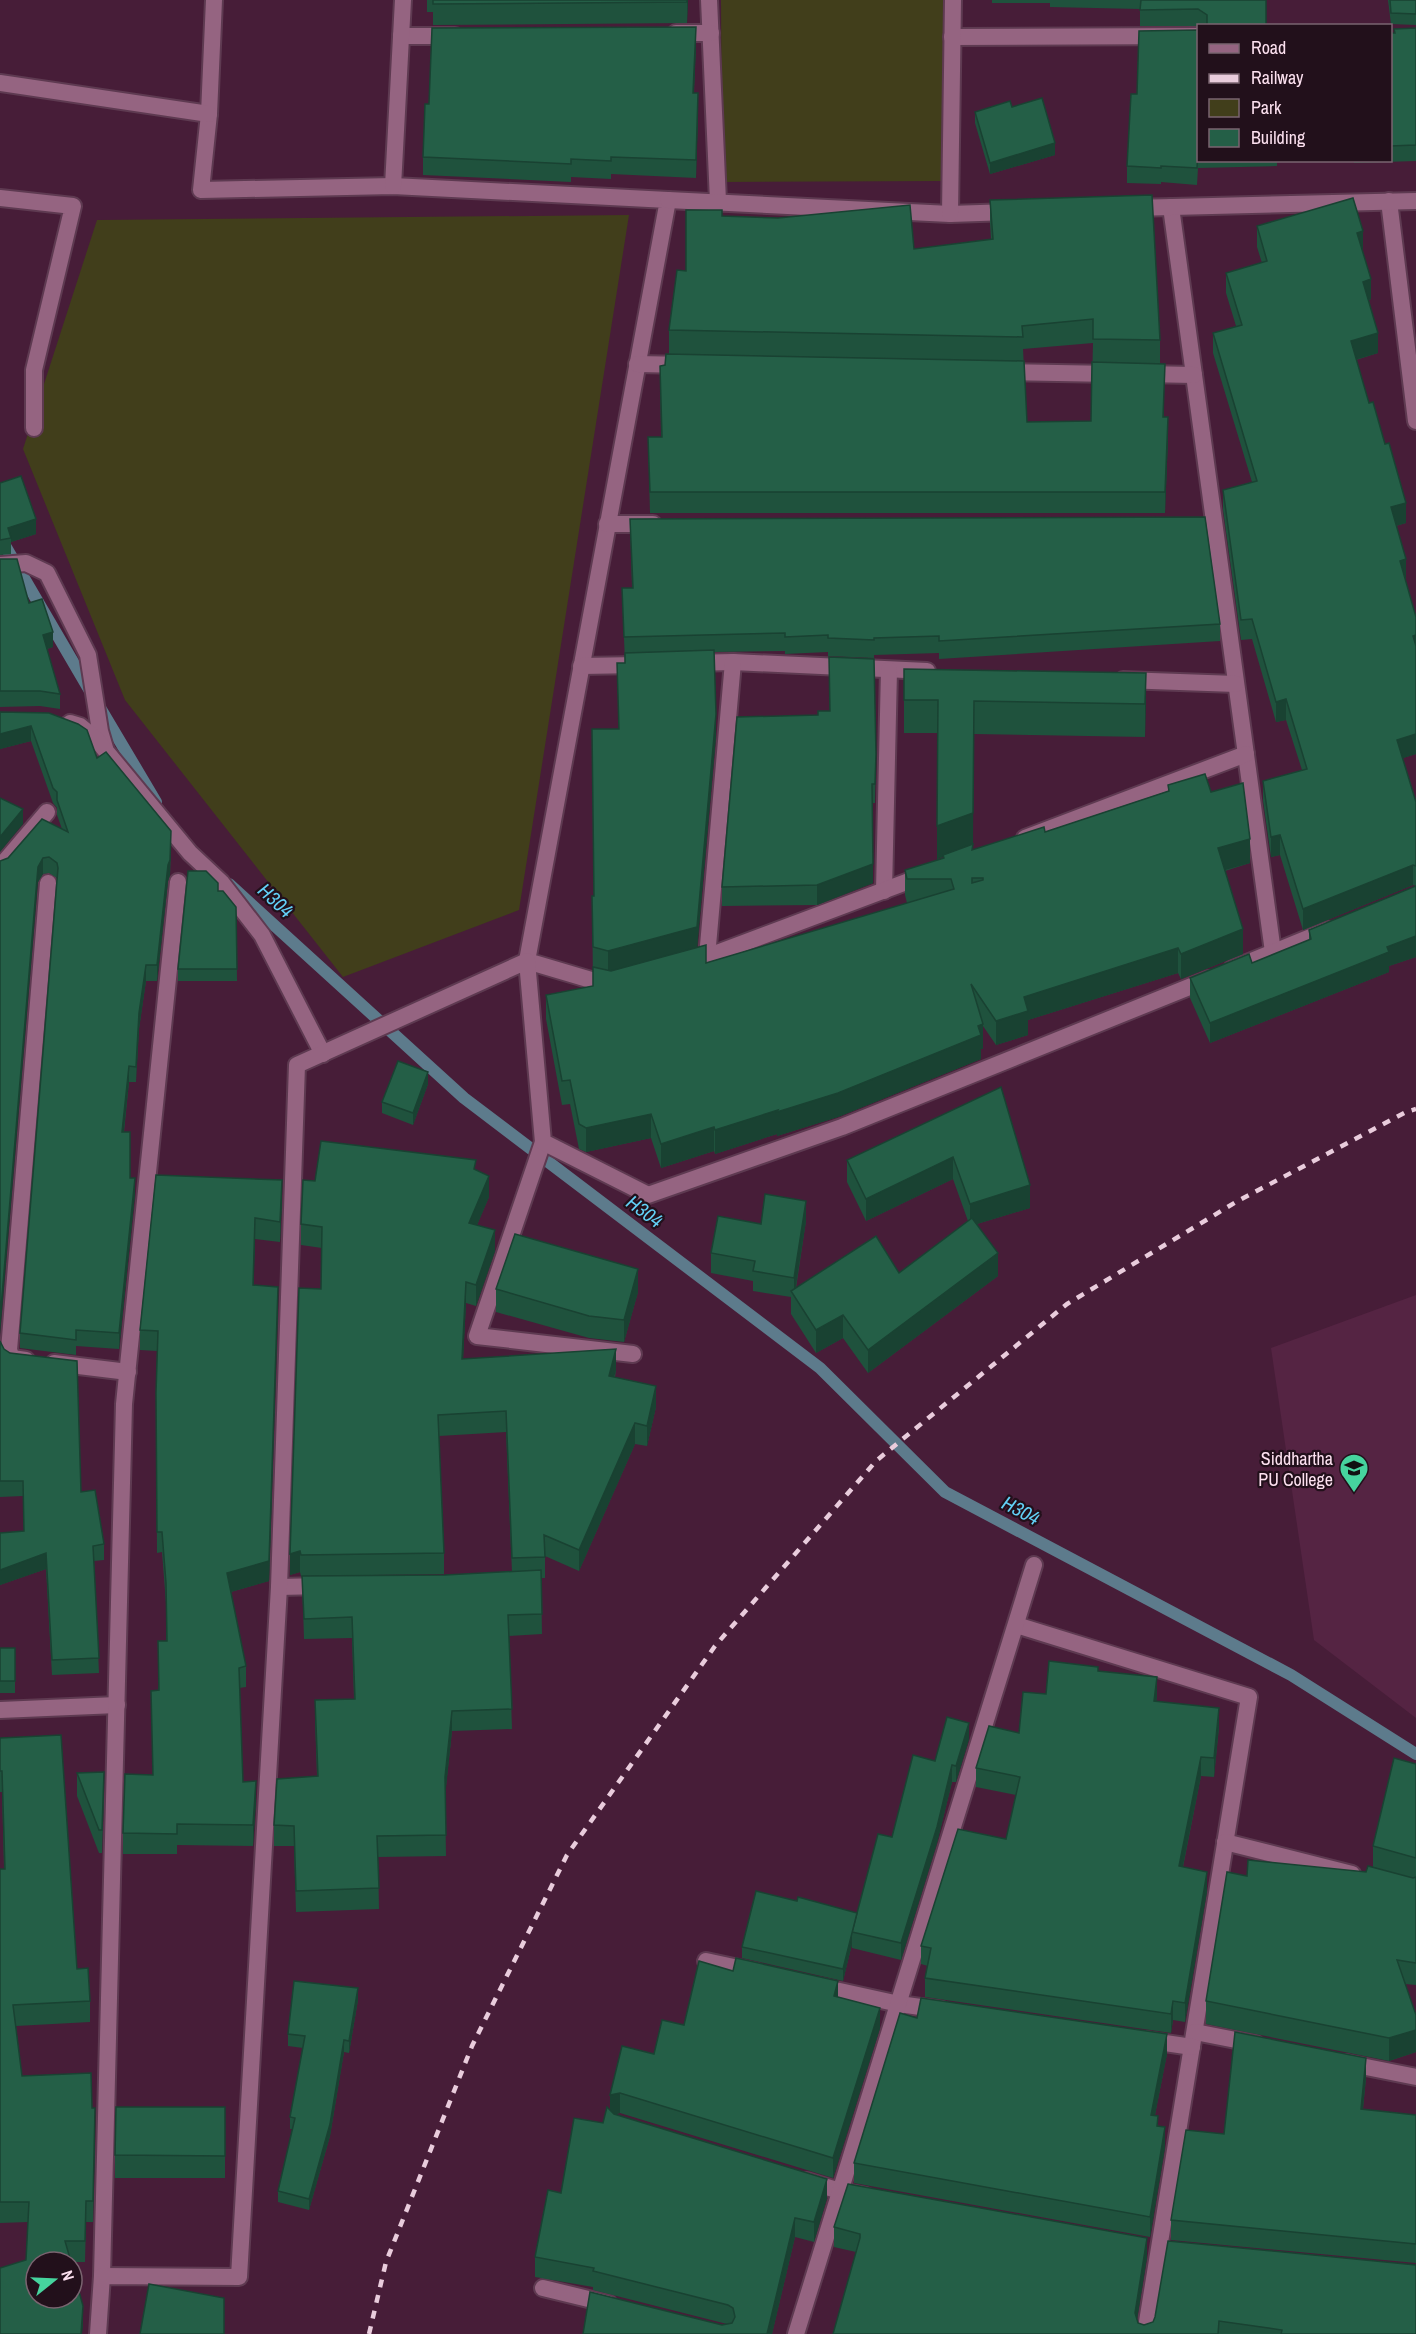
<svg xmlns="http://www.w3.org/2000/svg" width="1416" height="2334" font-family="'Archivo Narrow',sans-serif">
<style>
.built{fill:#552443}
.green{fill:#413e1b}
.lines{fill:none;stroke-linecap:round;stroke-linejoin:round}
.stream{stroke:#5d7b8c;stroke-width:12}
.minor-casing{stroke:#5e3a51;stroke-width:20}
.minor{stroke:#956481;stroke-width:16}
.rail{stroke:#e9ccdc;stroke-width:4.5;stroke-dasharray:8 8;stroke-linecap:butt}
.wall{fill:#1f523d;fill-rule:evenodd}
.shaded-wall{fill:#194232}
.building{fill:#245f47;stroke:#194232;stroke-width:1.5;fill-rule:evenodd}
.labels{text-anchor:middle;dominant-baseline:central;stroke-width:4.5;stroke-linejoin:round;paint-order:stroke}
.poi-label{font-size:18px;fill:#fde1f0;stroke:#22101b;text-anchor:end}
.water-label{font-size:20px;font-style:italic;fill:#63d1f7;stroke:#22101b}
</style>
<rect width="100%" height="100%" fill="#471d38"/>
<path class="built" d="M1416,1295V1718L1314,1640L1271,1348Z"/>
<g class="green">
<path d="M721,0H943L944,181L722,182Z"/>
<path d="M629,215L519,910L343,977L125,700L23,449L97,220Z"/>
</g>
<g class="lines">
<g class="stream">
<path d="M0,537L90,691"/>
<path d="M99,706L156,802"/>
<path d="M229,884L464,1098L820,1368L945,1492L1291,1675L1416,1754"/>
</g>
<g class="minor-casing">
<g id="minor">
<path d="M214,0L209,114L201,190L393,186L668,200L527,961L608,985L614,983"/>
<path d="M709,0L718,201"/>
<path d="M676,33H711"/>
<path d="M401,36H455"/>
<path d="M952,37L1198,36"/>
<path d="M0,83L209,114"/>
<path d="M393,186L403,0"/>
<path d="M0,198L73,206L34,370V428"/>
<path d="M668,200L950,214L1010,212"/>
<path d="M1389,201L1416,421"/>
<path d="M1171,207L1273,952"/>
<path d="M1132,208L1416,201"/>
<path d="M950,214L953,0"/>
<path d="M637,364L687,365"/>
<path d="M1003,372L1113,374"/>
<path d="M1144,374L1194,375"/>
<path d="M607,524H653"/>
<path d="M0,565L26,563L47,573L88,655L100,731L105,748"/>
<path d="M692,663L733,662L927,671"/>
<path d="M581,666L639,665"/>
<path d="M1123,680L1236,684"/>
<path d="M70,723L80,726L96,739L190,853L221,882L262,935L323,1054"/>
<path d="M1025,838L1246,754"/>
<path d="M0,867L47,812"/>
<path d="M884,891L889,670"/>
<path d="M707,957L733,662"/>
<path d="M685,965L925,875"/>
<path d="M1232,969L1328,930"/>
<path d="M543,1142L477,1336L633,1354"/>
<path d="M26,1360L12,1358L9,1350L48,883"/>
<path d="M54,1363L128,1372"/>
<path d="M279,1587L323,1586"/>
<path d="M1016,1625L1249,1697L1145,2334"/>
<path d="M0,1710L117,1705"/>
<path d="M1225,1842L1352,1874"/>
<path d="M706,1961L757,1972"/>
<path d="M817,1986L899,2004L942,2010"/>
<path d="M1195,2032L1256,2044"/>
<path d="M1145,2040L1192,2047"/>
<path d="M1346,2063L1416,2077"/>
<path d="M807,2181L840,2191L866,2196"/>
<path d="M102,2276L124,1404L178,882"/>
<path d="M543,2288L609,2304"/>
<path d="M98,2334L102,2276L239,2277L279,1587L297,1065L527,961L543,1142L648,1195L842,1127L1209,979"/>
<path d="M796,2334L1034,1565"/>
</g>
</g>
<use href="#minor" class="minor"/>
<path class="rail" d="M369,2334L386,2262L472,2046L567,1855L715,1646L876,1461L1067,1304L1236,1202L1406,1112L1416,1109"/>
</g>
<g class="wall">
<path d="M427,0H688L687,23L433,25V12H427Z"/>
<path d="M992,0H1266V26H1140V9L1050,7V3H992Z"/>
<path d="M1388,0H1416V25L1391,24Z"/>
<path d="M1416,28V161L1354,163V160H1390V33H1394V29Z"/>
<path d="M1198,30V160H1326L1277,161V166L1198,168L1197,185L1161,182V184L1127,183V166L1137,94Z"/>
<path d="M696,45L694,93L698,111L696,178L611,174V179L571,177V182L423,175V157L429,104Z"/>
<path d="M1012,107L1055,155L990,174L975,123V112Z"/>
<path d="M990,200L1160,340V364L1164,417L1168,438L1165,513H650L648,437H661L660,366L665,365L669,354V330L686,271L722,216L914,249L991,239L990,223ZM1093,343L1091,421L1027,422L1023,349Z"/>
<path d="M1257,226L1363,251L1371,299L1369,300L1378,353L1356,360L1406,523L1396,526L1406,580H1405L1416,617V754L1403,758L1416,802V886L1413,885L1303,930L1280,855L1271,857L1263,801V781L1302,770L1286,720L1276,722L1252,639L1241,640L1223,510V490L1252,482L1213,353V333L1236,326L1226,293V273L1262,263L1257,247Z"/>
<path d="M0,483L36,534L11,542V554L0,555Z"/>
<path d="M630,519L1220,624V641L939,659V653L874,655V658L828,656V652L785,654V651L714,652L716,736L697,947L706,963L907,903L905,895V870L943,859V857L937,859L938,733H904V669L1146,673L1145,737L974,734L972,850L1045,832L1168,791V785L1211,792L1250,863L1225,871L1243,954L1181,979L1178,973L1028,1020V1035L996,1045L983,1026V1049H981V1059L838,1117L777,1136V1134L715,1154L714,1151L661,1168L651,1138L586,1152L579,1149L570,1104L562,1105L546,1019V995L593,986L592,896H594L619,729L617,663H625L622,588H632Z"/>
<path d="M0,559L29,603L53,647L47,649L60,694V709L40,706L0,707Z"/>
<path d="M0,712L97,758L171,847L170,875L168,881L157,981H146L139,1029L136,1082H129L124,1132L130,1178L135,1194L119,1349L76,1346V1355L20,1348V1333L58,880L57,878L49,873L43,874L38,882L8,858L62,829L57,815V808L53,803L31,741L0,749Z"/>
<path d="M876,754L875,803H873V883L817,905L722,906V887Z"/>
<path d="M1416,886V957L1389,966V972L1210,1043L1190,998V978L1252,963L1309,940V930Z"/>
<path d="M218,891L236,907L237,981H178V969Z"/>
<path d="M428,1084L413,1125L382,1113V1102Z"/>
<path d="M1001,1087L1030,1208L977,1224L998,1276L868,1373L843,1338L816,1353L791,1314V1297L753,1291V1281L711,1273V1253L761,1224L806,1221L796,1288L899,1273L968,1221L953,1179L866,1221L847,1182V1160Z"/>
<path d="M476,1171L489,1197L477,1225L495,1251L476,1306L466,1303L463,1359L616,1370L615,1377L656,1407L647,1446L635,1444L579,1571L545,1556V1578H541L542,1634L509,1636L512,1729L452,1731L445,1795L446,1856L378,1857L379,1909L296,1912L294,1846H274V1825L317,1776L315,1721V1700L354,1699L352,1638L304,1639L302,1576L445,1575L512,1572L506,1432L439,1436L444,1553V1574L301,1576L300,1572L290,1575L321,1289L322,1248L301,1245V1224L315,1181Z"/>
<path d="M156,1175L282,1200L280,1242L255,1239L253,1286L278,1307L269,1581L231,1592L246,1666V1687L239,1688L243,1782L256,1801L253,1846L177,1845V1854H123V1833L153,1775L158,1690L166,1641V1603L162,1552L157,1553L156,1393L157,1351L140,1350V1330Z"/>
<path d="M496,1289L638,1292L624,1342L589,1338L496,1312Z"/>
<path d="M0,1341L81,1492L104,1544V1560L94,1561L99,1673L52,1675L46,1569L0,1585V1533L24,1531L23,1496L0,1497Z"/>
<rect x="0" y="1648" width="15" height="45"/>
<path d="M1098,1671L1157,1696L1156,1702L1219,1727L1214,1777L1201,1776L1183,1867L1207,1891L1185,2022L1173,2020L1171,2033L925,1997V1978L928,1966L921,1964V1946L1006,1839L1016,1795L976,1787V1768L1019,1733L1046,1694Z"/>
<path d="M0,1738L77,1969L90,2001V2022L16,2026L22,2076L92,2108L95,2129L93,2222H86L85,2262H71L83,2327L26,2260L28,2222L0,2223V1869H4L2,1792H0Z"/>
<path d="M969,1739L956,1782H952L937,1843L901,1960L852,1948V1944L843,1981L742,1958V1947L797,1901L857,1913L892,1837L935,1761Z"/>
<path d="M1416,1764V1985L1405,1984L1416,2015V2052L1389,2061L1206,2024V2001L1247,1876L1366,1872L1373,1867V1846Z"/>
<path d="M77,1773L104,1795L102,1853H99L77,1796Z"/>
<path d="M733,1971L838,1997L880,2028L833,2178L620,2113L615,2114L827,2198L814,2242L795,2237L772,2334L722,2325L727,2324L593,2290V2287L535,2277V2257L561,2193L603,2123L610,2110V2095L684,2025Z"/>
<path d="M358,2000L349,2053L344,2052L330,2136L309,2210L278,2202V2191L293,2129H290V2117L303,2048L288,2046V2034Z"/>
<path d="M917,2018L1167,2054L1155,2115L1165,2147L1150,2237L854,2183V2163Z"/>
<path d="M1366,2078L1363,2109L1416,2115V2263L1171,2240V2220L1224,2134Z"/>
<path d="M225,2107V2178H115V2155Z"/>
<path d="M834,2227L1147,2257L1137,2319L1138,2323L1144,2325L1416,2265V2334H833L856,2252L834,2247Z"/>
</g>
<g class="shaded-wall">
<path d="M687,0H688L687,23Z"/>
<path d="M696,27V45L693,110V93Z"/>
<path d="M698,93V111L696,178V160Z"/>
<path d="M1055,143V155L990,174V163Z"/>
<path d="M1363,231V251L1357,233Z"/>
<path d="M1371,279V299L1363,302V282Z"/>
<path d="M1378,333V353L1351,361V341Z"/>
<path d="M1168,417V438L1165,513V492Z"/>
<path d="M1406,503V523L1391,527V507Z"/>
<path d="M36,519V534L11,542V538L8,528Z"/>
<path d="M1406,559V580L1400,581V561Z"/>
<path d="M53,632V647L43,650V635Z"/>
<path d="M1416,635V655L1413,636Z"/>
<path d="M1146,673V706L1145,737V704Z"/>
<path d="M1286,699V720L1276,722V702Z"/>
<path d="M974,701L973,846L937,859V826Z"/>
<path d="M716,714V736L697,950L608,974V951Z"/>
<path d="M31,726V741L0,749V734Z"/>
<path d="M1416,734V754L1397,760V740Z"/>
<path d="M23,809V824L0,852V837Z"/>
<path d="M171,831L170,875L168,881L157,981V965Z"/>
<path d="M1280,835V855L1271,857V837Z"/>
<path d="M1250,839V863L1218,872V848Z"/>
<path d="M43,858V874L38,882L0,1335V1320L38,867Z"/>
<path d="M873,864V883L817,905V885Z"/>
<path d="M1413,865V885L1303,930V909Z"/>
<path d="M1243,929V954L1181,979V954Z"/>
<path d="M1416,936V957L1389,966V972L1210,1043V1023L1387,947Z"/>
<path d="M1178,948V973L1028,1020V1035L996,1045V1021L1024,997Z"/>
<path d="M146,965V981L139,1029L136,1082L139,1013Z"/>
<path d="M983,1024V1049H981V1059L838,1117L777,1136V1134L715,1154V1130L778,1110Z"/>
<path d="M129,1066V1082L122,1148V1132Z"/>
<path d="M428,1072V1084L413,1125V1113Z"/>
<path d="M651,1114V1138L586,1152V1128Z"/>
<path d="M714,1127V1151L661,1168V1144Z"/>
<path d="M953,1157V1179L866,1221V1199Z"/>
<path d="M489,1176V1197L469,1244V1223Z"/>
<path d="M135,1178V1194L119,1349V1333Z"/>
<path d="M282,1180V1200L280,1242V1222Z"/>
<path d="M1030,1185V1208L970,1226V1204Z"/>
<path d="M806,1201V1221L794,1298V1278Z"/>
<path d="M255,1218V1239L253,1306V1285Z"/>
<path d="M495,1230V1251L476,1306V1285Z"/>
<path d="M998,1253V1276L868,1373V1350Z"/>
<path d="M638,1269V1292L624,1342V1320Z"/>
<path d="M466,1282V1303L462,1380V1359Z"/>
<path d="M278,1287L269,1581L227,1593V1573Z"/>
<path d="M843,1315V1338L816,1353V1330Z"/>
<path d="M616,1349V1370L609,1396V1376Z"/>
<path d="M656,1386V1407L647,1446V1426Z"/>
<path d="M635,1423V1444L579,1571V1550Z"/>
<path d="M300,1551V1572L290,1575V1554Z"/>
<path d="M46,1553V1569L0,1585V1570Z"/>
<path d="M1157,1677V1696L1154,1720V1701Z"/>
<path d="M1219,1708V1727L1214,1777V1758Z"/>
<path d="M452,1711V1731L445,1798V1777Z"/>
<path d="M969,1723V1739L956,1782V1766Z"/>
<path d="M1201,1757V1776L1179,1885V1866Z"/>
<path d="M952,1765V1782L937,1843L901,1960V1943Z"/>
<path d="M256,1781V1801L253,1846V1825Z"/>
<path d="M1207,1872V1891L1185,2022V2003Z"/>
<path d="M852,1932V1944L843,1981V1969Z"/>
<path d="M838,1981V2001L834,1996Z"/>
<path d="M358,1988V2000L349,2053V2041Z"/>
<path d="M1173,2001V2020L1171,2033V2014Z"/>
<path d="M880,2008V2028L833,2178V2158Z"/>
<path d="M1416,2030V2052L1389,2061V2038Z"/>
<path d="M1167,2034V2054L1151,2135V2115Z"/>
<path d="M344,2040V2052L330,2136L309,2210V2199Z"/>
<path d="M1366,2058V2078L1361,2128V2109Z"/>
<path d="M620,2093V2113L610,2116V2095Z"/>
<path d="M95,2108V2129L93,2222V2201Z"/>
<path d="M1165,2127V2147L1150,2237V2217Z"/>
<path d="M827,2179V2198L814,2242V2222Z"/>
<path d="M795,2218V2237L772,2334H767Z"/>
<path d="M1147,2238V2257L1135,2332V2313Z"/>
<path d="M83,2306V2327L82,2334H81Z"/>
</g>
<g class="building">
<path d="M433,0H687V2L433,4Z"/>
<path d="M1141,0H1266V26H1207V15L1198,9L1140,10Z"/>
<path d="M1390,0H1416V14L1391,13Z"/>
<path d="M696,27L693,93H698L696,160L611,157V161L571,159V164L423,157L425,104H429L432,28Z"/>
<path d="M1416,28V145L1390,146V33H1395L1394,29Z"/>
<path d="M1198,30V152L1197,168L1161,166V168L1127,166L1131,94H1137L1139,31Z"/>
<path d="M1042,98L1055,143L990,163L975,112L1010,101L1012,107Z"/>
<path d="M1152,195L1160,340L1093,339V319L1022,326L1023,337L669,330L677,270L686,271V210H722V216L778,218L910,205L914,249L993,239L990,200Z"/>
<path d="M1353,198L1363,231L1357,233L1371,279L1363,282L1378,333L1351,341L1369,403L1373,402L1385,444L1389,443L1406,503L1391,507L1406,559L1400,561L1416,617V635L1413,636L1416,646V734L1397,740L1416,802V866L1413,865L1303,909L1280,835L1271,837L1263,781L1307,769L1286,699L1276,702L1252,619L1241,620L1223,490L1257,481L1213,333L1242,325L1226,273L1267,261L1257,226Z"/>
<path d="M666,354L1024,361L1027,422L1091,421L1092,362L1165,364L1163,417H1168L1165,492H650L648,437H662L660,366L665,365Z"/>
<path d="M21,476L36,519L8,528L11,538L0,540V483Z"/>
<path d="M1205,517L1220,624L939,641V636L874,638V640L828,638V635L785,637V633L624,637L622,588H633L630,519Z"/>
<path d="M0,559H17L29,603L42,599L53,632L43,635L60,694L40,691H0Z"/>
<path d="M714,650L716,714L697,927L608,951L593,947L592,896H594L592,729H619L617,663H625V653Z"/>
<path d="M829,657L874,659L876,754L875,784H872L873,864L817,885L722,887L737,717L818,715V711H830Z"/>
<path d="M904,669L1146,673L1145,704L974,701L973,813L937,826L938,700H904Z"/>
<path d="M0,712L49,713L78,724L87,730L97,758L106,752L171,831L170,860L168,865L157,965H146L139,1013L136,1067L129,1066L122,1132H130V1178H135L119,1333L76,1330V1340L20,1333L58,868L57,863L49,857L43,858L38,867L0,1320V861L8,858L42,819L68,832L57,800V792L53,788L31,726L0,734Z"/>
<path d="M1205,774L1211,792L1243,783L1250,839L1218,848L1243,929L1181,954L1178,948L1024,997L1028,1011L996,1021L971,984L983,1024L978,1026L981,1035L838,1093L777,1112L778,1110L715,1130L714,1127L661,1144L651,1114L586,1128L579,1124L570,1080L562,1081L546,995L593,986V967L611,971L706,945V963L954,889L951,879H907L905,870L944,858L943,855L973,844L972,850L1044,827L1045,832L1169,791L1168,785ZM972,878H983V880L972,883Z"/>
<path d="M0,798L23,809L0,837Z"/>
<path d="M188,871H206L218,883V891H223L236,907L237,969H178Z"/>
<path d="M1416,886V936L1387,947L1389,952L1210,1023L1190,978L1249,954L1252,963L1311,939L1309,930Z"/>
<path d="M398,1061L428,1072L413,1113L382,1102Z"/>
<path d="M1001,1087L1030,1185L970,1204L953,1157L866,1199L847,1160Z"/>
<path d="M321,1141L476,1160L474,1169L489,1176L469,1223L495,1230L476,1285L466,1282L462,1359L616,1349L609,1376L656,1386L647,1426L635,1423L579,1550L544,1535L545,1557L512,1558L506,1411L438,1415L444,1553L301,1555L300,1551L290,1554L299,1288L321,1289L322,1227L301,1224L303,1180L315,1181Z"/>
<path d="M156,1175L282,1180L280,1222L255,1218L253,1285L278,1287L269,1561L227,1573L246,1666L239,1668L243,1782L256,1781L253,1825L177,1824V1834L123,1833L125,1774L153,1775L151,1691L159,1690L158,1641H167L166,1583L162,1532H157L156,1393L158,1331L140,1330Z"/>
<path d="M765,1194L806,1201L794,1278L753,1271L755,1261L711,1253L718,1216L761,1224Z"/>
<path d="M972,1218L998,1253L868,1350L843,1315L816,1330L791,1291L876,1236L899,1273Z"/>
<path d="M515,1234L638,1269L624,1320L589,1316L496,1289Z"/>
<path d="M0,1341L4,1349L10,1353L77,1361L81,1492L95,1490L104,1544L93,1546L99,1658L52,1660L46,1553L0,1570V1533L24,1531L23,1481H0Z"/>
<path d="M541,1570L542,1614L508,1615L512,1709L452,1711L445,1777L446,1835L377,1836L379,1888L296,1891L294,1826L274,1825L277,1779L318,1776L315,1700L355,1699L352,1617L304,1619L302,1576L445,1575Z"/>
<rect x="0" y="1648" width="15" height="33"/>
<path d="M1049,1661L1098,1667V1671L1157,1677L1154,1701L1219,1708L1214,1758L1201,1757L1179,1866L1207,1872L1185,2003L1173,2001L1171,2014L925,1978L931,1948L921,1946L958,1829L1006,1839L1020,1777L976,1768L989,1726L1019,1733L1023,1692L1046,1694Z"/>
<path d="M947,1717L969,1723L956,1766L952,1765L937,1827L901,1943L852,1932L878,1834L892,1837L913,1755L935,1761Z"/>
<path d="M61,1735L77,1969L88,1968L90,2001L13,2005L22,2076L91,2073L92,2108H95L93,2201H86L85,2241H65L71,2262H36V2298H72V2266L83,2306L81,2334H0V2268L26,2260L29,2202H0V1869H5L2,1771H0V1738Z"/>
<path d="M1394,1758L1416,1764V1858L1373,1846Z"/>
<path d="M104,1772L102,1830H99L77,1773Z"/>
<path d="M1248,1860L1366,1872L1368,1866L1413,1878L1416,1877V1963L1397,1960L1416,2015V2030L1389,2038L1206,2001L1227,1872L1247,1876Z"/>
<path d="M756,1891L797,1901L798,1897L857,1913L843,1969L742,1947Z"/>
<path d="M736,1958L838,1981L834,1996L880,2008L833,2158L620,2093L610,2095L622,2046L654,2054L662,2020L684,2025L699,1961L733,1971Z"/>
<path d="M294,1981L358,1988L349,2041L344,2040L330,2124L309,2199L278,2191L295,2118L290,2117L305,2036L288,2034Z"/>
<path d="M921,1998L1167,2034L1151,2115L1158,2116L1157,2126L1165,2127L1150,2217L854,2163L900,2013L917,2018Z"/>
<path d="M1235,2032L1366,2058L1361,2109L1416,2115V2244L1171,2220L1186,2130L1224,2134Z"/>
<path d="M116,2107H225V2156L115,2155Z"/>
<path d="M607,2107L614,2114L827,2179L814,2222L795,2218L767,2334H583L590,2292L722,2325L732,2323L735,2317L733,2308L728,2305L593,2271L594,2268L535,2257L548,2190L561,2193L574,2118L603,2123Z"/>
<path d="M848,2184L1147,2238L1135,2313L1138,2323L1144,2325L1153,2322L1155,2317L1168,2241L1416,2265V2334H1281L1282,2330L1219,2321L1218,2334H833L860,2238V2234L834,2227Z"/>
<path d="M149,2284L224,2298V2334H140Z"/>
</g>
<defs>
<g id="university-pin" transform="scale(1.5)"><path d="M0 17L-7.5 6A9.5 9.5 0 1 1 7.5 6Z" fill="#46d49e" stroke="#22101b"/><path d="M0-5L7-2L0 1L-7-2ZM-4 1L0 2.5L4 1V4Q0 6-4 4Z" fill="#111"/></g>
</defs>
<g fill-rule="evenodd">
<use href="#university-pin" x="1354" y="1468"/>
</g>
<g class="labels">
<g class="poi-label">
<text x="1333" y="1458">Siddhartha<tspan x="1333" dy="21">PU College</tspan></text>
</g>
<g class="water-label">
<text transform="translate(276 900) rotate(43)">H304</text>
<text transform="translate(645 1211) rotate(37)">H304</text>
<text transform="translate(1021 1510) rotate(28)">H304</text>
</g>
</g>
<rect x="1197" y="24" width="195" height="138" fill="#22101b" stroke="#7a6470" stroke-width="1.5"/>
<rect x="1209" y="44" width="30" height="9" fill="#956481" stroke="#7a6470" stroke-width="1.5"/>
<text x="1251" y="54" font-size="18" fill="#fde1f0">Road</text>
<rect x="1209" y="74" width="30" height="9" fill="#e9ccdc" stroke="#7a6470" stroke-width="1.5"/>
<text x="1251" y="84" font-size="18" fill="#fde1f0">Railway</text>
<rect x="1209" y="99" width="30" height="18" fill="#413e1b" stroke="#7a6470" stroke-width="1.5"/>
<text x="1251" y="114" font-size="18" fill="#fde1f0">Park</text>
<rect x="1209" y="129" width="30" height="18" fill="#245f47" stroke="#7a6470" stroke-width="1.5"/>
<text x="1251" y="144" font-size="18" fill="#fde1f0">Building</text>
<g transform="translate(54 2280) rotate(72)"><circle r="28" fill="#22101b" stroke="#7a6470" stroke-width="1.5"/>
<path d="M0-4.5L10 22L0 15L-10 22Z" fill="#46d49e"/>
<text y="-9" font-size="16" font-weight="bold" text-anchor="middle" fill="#fde1f0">N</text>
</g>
</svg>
